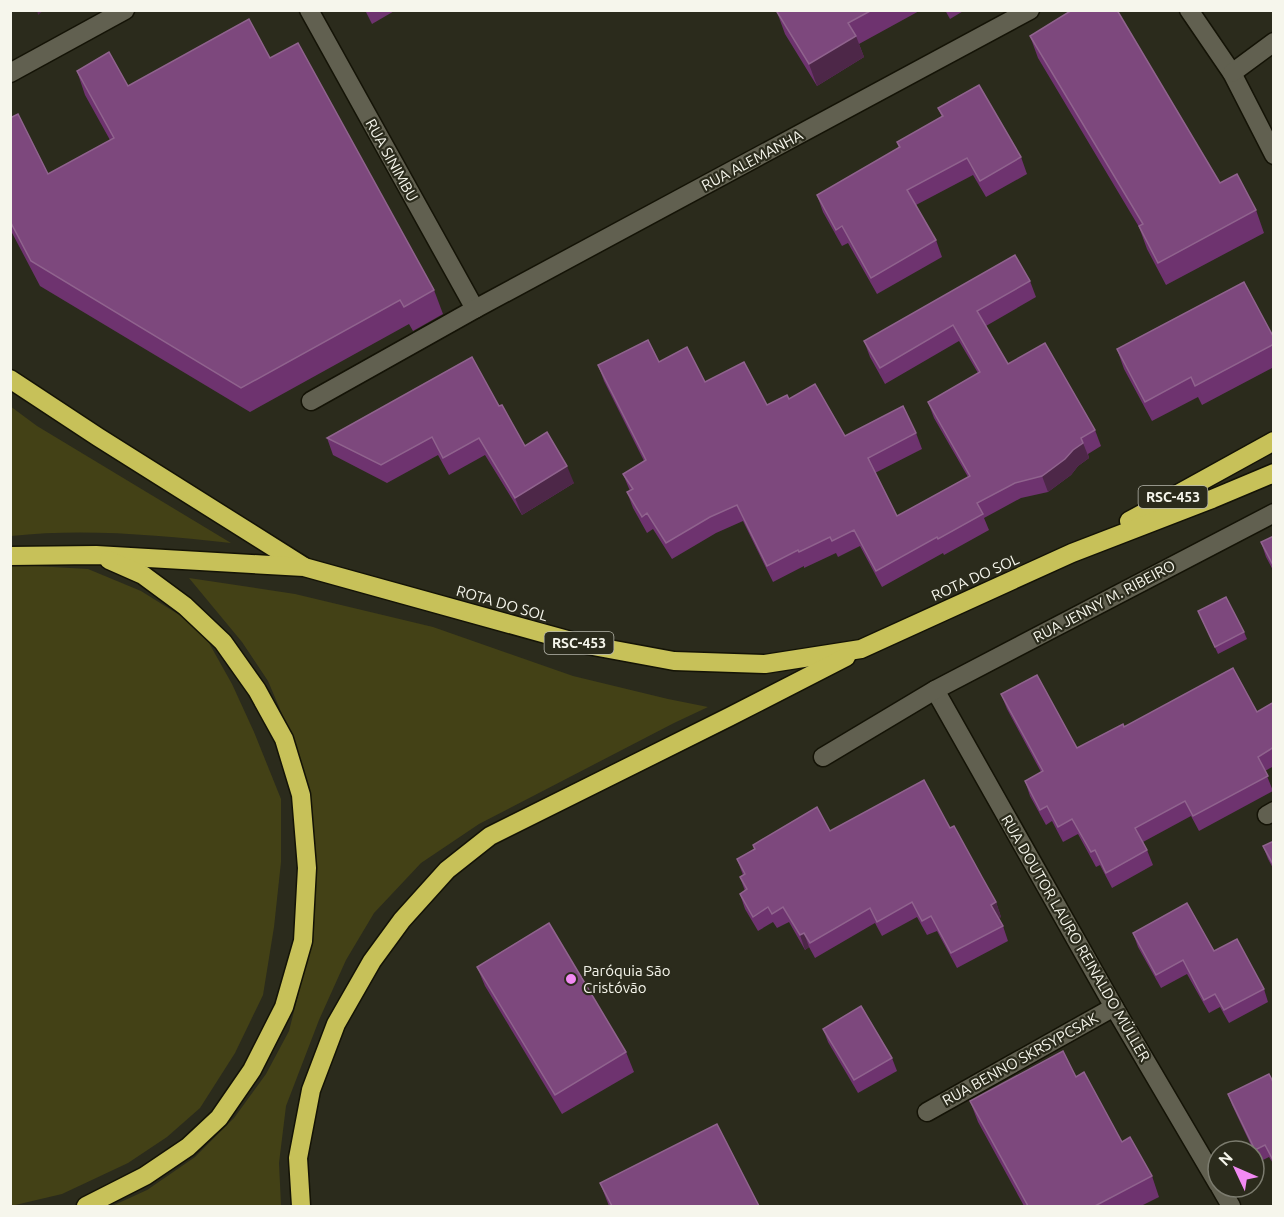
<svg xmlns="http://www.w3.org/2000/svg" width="1284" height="1217" font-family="Ubuntu,sans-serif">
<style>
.green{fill:#434116}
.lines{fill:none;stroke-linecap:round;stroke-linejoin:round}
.minor-casing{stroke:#141306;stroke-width:21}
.highway-casing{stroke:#141306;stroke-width:21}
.minor{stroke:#616050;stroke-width:18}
.highway{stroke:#c7c159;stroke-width:18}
.wall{fill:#6e336f}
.shaded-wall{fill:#4d2748}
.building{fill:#7d487d;stroke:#90638e;stroke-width:1.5}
.poi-dot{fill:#f28af3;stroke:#2b2b1c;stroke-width:2}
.labels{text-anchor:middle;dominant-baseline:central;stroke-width:4.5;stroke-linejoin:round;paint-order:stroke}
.shield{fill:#2b2b1c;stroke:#b9b9ae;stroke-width:1.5}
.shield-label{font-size:14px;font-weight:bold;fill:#f6f6ec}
.street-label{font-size:15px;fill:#f6f6ec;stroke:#2b2b1c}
.poi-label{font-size:15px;fill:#f6f6ec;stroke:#2b2b1c;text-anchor:start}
</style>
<rect width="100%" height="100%" fill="#2b2b1c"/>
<g class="green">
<path d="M10,406L37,426L231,543C158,535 84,528 11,536Z"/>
<path d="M18,565L88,569L141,591L189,621L209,643L232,684L254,732L281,799V862L274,927L263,995L235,1053L200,1108L167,1137L128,1163L62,1194L11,1206V566Z"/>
<path d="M189,578L295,594L433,627L573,676L668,699L708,707L674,723L479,824L421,863L374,913L346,960L319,1020L286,1106L279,1163L281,1206H112L147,1190L195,1157L234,1118L266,1074L289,1031L312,940L316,873L312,808L296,747L268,681L242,642Z"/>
</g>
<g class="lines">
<g class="minor-casing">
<g id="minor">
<path d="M309,10L475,309"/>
<path d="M1189,10L1232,73L1274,155"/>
<path d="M10,73L125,10"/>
<path d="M1232,73L1274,42"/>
<path d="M311,401L475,309L1030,10"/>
<path d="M935,690L1114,1007L1218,1184"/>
<path d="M823,757L935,690L1274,513"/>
<path d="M1267,815L1274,811"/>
<path d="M927,1112L1114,1007"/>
<path d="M1220,1187L1231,1206"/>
</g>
</g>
<g class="highway-casing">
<g id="highway">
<path d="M10,379L98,437L303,566"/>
<path d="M1129,521L1274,441"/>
<path d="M10,556L96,555L304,567L582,644L674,661L765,664L861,649L1072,553L1212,499L1274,473"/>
<path d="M86,1206L145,1176L188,1147L219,1118L252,1070L284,1007L303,941L307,868L301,795L284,739L257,690L223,642L185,606L143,575L109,560"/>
<path d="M301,1206L298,1158L311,1090L336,1024L372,961L402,920L447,870L490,836L729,717L846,657"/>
</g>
</g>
<use href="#minor" class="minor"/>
<use href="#highway" class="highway"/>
</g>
<g class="wall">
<path d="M365,10H396L372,24Z"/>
<path d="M780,10H921L859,44L864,57L817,86L785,34L777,12Z"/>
<path d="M945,10H965L950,19Z"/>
<path d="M1030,36L1220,183L1256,210L1264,233L1166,285L1147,249L1139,227L1038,58Z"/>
<path d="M270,58L434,290L443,314L413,331L409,324L250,412L40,286L10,229V118L48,174L110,140L85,95L77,71L128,86Z"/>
<path d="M938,108L1021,157L1027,174L986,197L973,175L916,205L936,240L942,257L877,294L848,243L842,246L823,212L817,195L899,148L897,142L942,117Z"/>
<path d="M1030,281L1036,297L986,326L1008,364L1095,430L1101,446L1088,454L1089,458L1078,466L1071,475L1048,492L1021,498L984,518L989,530L944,555L943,553L882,587L860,546L838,557L836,553L804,568V566L773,582L743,521L716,533L672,559L653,529L647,533L633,508L627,492L630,491L623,474L644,461L604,381L598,365L659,362L705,382L767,405L789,399L845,436L916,433L922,449L875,473L897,516L968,477L934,418L928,402L978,373L959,341L885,384L870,357L864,341Z"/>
<path d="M1274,338V367L1202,405L1198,397L1152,421L1124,369L1117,349Z"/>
<path d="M499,406L525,446L574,483L522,515L485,455L449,475L438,455L387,483L333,455L327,438Z"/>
<path d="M1274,536V572L1266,557L1261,542Z"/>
<path d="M1198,611L1244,632L1247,639L1218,654Z"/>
<path d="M1001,694L1077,748L1124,727L1257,712L1274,702V766L1265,771L1273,791L1199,831L1191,816L1143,842L1147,850L1153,865L1112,888L1100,865L1096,867L1078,834L1063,842L1052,821L1046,825L1030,796L1025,781L1041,772L1007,709Z"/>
<path d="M950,828L996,902L1001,917L999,918L1003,926L1008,941L957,968L937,931L927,935L917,917L882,936L875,923L815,958L809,947L805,950L789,922L777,928L773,922L758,931L745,909L740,894L745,891L740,877L743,875L737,859L754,849L753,845L830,831Z"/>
<path d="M1274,841V870L1268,859L1263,846Z"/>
<path d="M1133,933L1214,951L1264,989L1268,1002L1229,1023L1220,1007L1209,1013L1187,974L1161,988L1138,947Z"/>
<path d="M477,967L626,1052L634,1072L562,1114L485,986Z"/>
<path d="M823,1029L892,1058L897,1071L858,1093L828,1042Z"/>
<path d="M1076,1077L1122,1142L1152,1176L1159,1197L1141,1206H1024L978,1122L970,1101Z"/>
<path d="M1274,1084V1165L1269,1157L1259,1162L1232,1105L1228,1094Z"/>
<path d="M600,1183L759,1206H609Z"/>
</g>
<g class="shaded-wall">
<path d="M37,10H44L38,15Z"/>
<path d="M856,36L864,57L817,86L809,64Z"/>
<path d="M1083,443L1089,458L1078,466L1071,475L1048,492L1042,476L1073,450Z"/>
<path d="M567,466L574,483L522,515L515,498Z"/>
<path d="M996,902L1001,917L997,920L991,905Z"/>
<path d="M804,933L809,947L805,950L800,935Z"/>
</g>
<g class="building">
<path d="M780,10H872L848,23L856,36L809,64L777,12Z"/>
<path d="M1072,10H1117L1220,183L1237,174L1256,210L1158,263L1139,226L1143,224L1030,36Z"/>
<path d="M249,19L270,58L298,43L434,290L404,307L400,300L241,388L31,261L10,221V118L18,114L48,174L114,138L77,71L109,52L128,86Z"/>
<path d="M979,85L1021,157L980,181L967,158L907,190L936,240L871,278L842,226L836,230L817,195L900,147L897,142L943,116L938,108Z"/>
<path d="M1015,255L1030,281L977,311L1008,364L1045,343L1095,430L1081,438L1083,443L1073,450L1065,459L1042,476L1015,483L977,503L983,514L938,539L937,537L876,571L854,530L832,541L830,537L799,552L798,550L767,566L737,505L710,517L666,543L647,513L642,517L627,492L633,489L623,474L646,460L598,365L648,340L659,362L687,347L705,382L744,362L767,405L787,395L789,399L815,384L845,436L903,406L916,433L868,458L897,516L970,476L928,402L980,372L953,325L880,368L864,341Z"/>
<path d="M1244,282L1274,338V344L1195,386L1191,377L1145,402L1117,349Z"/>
<path d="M472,357L499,406L502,405L525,446L547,432L567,466L515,498L479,438L443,458L432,437L381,465L327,438Z"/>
<path d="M1274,536V567L1261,542Z"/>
<path d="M1226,597L1244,632L1215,647L1198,611Z"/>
<path d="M1233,668L1257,712L1274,702V747L1258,757L1268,776L1193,816L1185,801L1135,828L1147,850L1106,873L1095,850L1091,852L1072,819L1058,827L1047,806L1040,810L1025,781L1043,771L1001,694L1037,675L1077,748L1123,724L1124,727Z"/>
<path d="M924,780L950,828L954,826L982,877L996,902L991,905L1003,926L951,953L931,916L922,921L912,902L877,922L870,908L810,943L804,933L800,935L783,907L772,914L768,907L753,917L740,894L747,889L740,877L745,874L737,859L755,849L753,845L817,807L830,831Z"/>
<path d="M1274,841V866L1263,846Z"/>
<path d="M1187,903L1214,951L1237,939L1264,989L1224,1010L1215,994L1204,1000L1183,960L1156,975L1133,933Z"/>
<path d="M549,923L626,1052L555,1095L477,967Z"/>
<path d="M861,1006L892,1058L854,1080L823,1029Z"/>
<path d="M1063,1051L1076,1077L1084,1072L1122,1142L1130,1137L1152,1176L1095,1206H1028L970,1101Z"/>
<path d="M1269,1074L1274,1084V1162L1265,1145L1255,1150L1228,1094Z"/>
<path d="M717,1124L759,1206H612L600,1183Z"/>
</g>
<circle class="poi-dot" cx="571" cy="979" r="6"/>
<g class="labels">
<g class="shield">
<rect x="1138.5" y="486" width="69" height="22" rx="4.5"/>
<rect x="544.5" y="632" width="69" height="22" rx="4.5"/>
</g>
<g class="shield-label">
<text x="1173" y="497">RSC-453</text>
<text x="579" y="643">RSC-453</text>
</g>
<g class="street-label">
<text transform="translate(392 160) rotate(61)">RUA SINIMBU</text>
<text transform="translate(752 160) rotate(-28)">RUA ALEMANHA</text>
<text transform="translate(975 577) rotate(-24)">ROTA DO SOL</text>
<text transform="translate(1104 601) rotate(-28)">RUA JENNY M. RIBEIRO</text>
<text transform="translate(502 603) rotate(16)">ROTA DO SOL</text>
<text transform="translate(1076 938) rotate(60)">RUA DOUTOR LAURO REINALDO MÜLLER</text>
<text transform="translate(1020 1059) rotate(-29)">RUA BENNO SKRSYPCSAK</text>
</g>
<g class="poi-label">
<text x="583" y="970">Paróquia São<tspan x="583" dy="17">Cristóvão</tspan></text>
</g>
</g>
<rect width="1284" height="1217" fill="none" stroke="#f6f6ec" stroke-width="24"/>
<g transform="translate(1236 1169) rotate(314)"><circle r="28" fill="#2b2b1c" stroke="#7c7c6f" stroke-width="1.5"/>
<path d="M0-4.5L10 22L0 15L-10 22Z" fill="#f28af3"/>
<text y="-9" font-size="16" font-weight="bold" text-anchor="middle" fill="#f6f6ec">N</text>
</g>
</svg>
